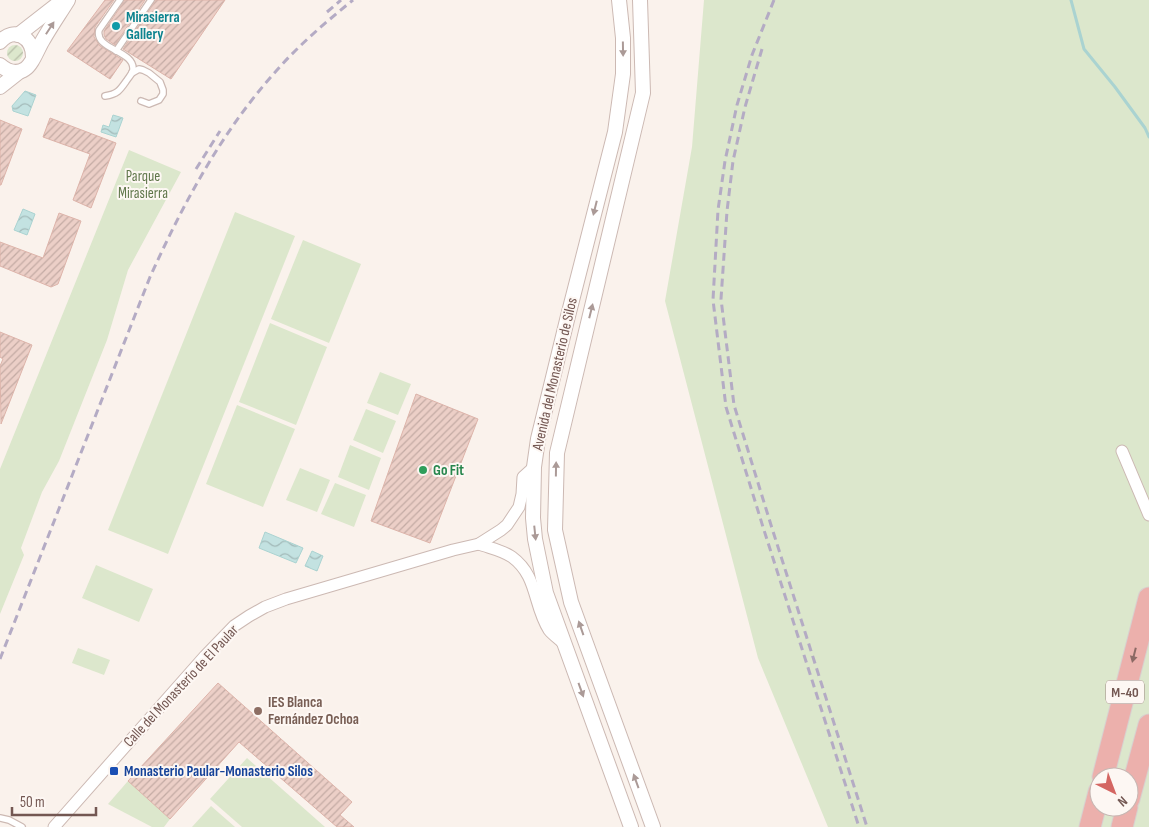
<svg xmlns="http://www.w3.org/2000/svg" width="1149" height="827" font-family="'Sofia Sans Condensed',sans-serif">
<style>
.park{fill:#dce7cc;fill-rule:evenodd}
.garden{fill:url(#garden-furrows)}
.water{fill:url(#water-waves);stroke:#aad3d1}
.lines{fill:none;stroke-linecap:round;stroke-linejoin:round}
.stream{stroke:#aad3d1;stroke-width:3}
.building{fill:url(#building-hatch);stroke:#ddb4aa}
.service-casing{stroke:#ccb9b3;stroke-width:8}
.minor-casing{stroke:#ccb9b3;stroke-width:13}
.tertiary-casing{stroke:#ccb9b3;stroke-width:16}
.motorway-casing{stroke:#d8d0cf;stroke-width:23}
.service{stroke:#fff;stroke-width:5.5}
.minor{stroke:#fff;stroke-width:11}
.tertiary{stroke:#fff;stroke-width:14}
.motorway{stroke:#ecb0ac;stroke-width:21}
.rail{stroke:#b4abc4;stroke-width:3;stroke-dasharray:8 5;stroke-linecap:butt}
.oneway{fill:#ab9a97}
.oneway2{fill:#8b6964}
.culture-dot{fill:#0f9aa8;stroke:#fdf7f3;stroke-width:2}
.leisure-dot{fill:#2e9e5b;stroke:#fdf7f3;stroke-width:2}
.education-dot{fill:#8d6e63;stroke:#fdf7f3;stroke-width:2}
.transit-dot{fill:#1a4fb4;stroke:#fdf7f3;stroke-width:2}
.labels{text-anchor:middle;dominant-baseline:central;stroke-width:4;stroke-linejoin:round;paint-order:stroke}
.shield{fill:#fdf7f3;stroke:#9c8782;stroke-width:1}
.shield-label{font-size:14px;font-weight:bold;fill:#735752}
.culture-label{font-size:15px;font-weight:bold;fill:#0d838f;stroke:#fdf7f3;text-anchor:start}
.park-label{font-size:15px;fill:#60774b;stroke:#fdf7f3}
.street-label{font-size:15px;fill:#735752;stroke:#fdf7f3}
.leisure-label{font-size:15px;font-weight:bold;fill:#27864d;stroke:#fdf7f3;text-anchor:start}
.education-label{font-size:15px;font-weight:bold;fill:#785e54;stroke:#fdf7f3;text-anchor:start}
.transit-label{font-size:15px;font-weight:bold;fill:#164399;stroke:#fdf7f3;text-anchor:start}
</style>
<defs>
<pattern id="garden-furrows" width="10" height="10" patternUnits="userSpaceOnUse" patternTransform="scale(1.25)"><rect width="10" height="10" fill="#dce7cc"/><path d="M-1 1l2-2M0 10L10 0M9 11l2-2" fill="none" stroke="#b7bea8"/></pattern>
<pattern id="water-waves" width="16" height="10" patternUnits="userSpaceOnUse" patternTransform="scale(1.25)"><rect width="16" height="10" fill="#c3e2e1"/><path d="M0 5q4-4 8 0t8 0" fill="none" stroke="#a3bab9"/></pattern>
<pattern id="building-hatch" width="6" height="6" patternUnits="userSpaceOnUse" patternTransform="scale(1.25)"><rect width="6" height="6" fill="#eccfc7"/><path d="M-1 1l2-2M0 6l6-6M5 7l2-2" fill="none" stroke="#c4aba4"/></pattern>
</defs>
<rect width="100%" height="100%" fill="#faf2ec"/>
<g class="park">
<path d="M704,0H1149V827H828L758,658L665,301L692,147ZM1099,777H1129V807H1099Z"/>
<path d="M129,150L181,172L128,270L107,340L59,461L42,492L21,548L24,555L0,614V469Z"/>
<path d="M235,212L295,236L168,554L108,530Z"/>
<path d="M303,240L361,264L329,343L271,319Z"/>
<path d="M270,323L327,347L296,425L239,402Z"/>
<path d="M380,372L411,384L398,415L367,403Z"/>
<path d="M237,405L295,429L263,507L206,484Z"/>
<path d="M366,409L396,421L383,453L353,440Z"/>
<path d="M350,445L381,458L369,490L338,477Z"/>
<path d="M300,468L330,480L317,512L286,500Z"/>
<path d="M335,483L366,495L354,527L321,514Z"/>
<path d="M96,565L153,589L139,622L82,598Z"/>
<path d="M78,648L110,660L104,675L72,663Z"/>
<path d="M247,758L325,827H242L210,799Z"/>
<path d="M128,781L170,819L164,827H152L108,804Z"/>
<path d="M211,806L235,827H192Z"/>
</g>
<circle class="garden" cx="15" cy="53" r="8"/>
<g class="water">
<path d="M25,91L36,95L28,116L13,111L12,106Z"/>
<path d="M113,115L123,118L116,137L101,132L103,125L109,127Z"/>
<path d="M23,209L35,214L27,235L14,230Z"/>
<path d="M265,532L303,548L296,563L259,548Z"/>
<path d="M312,551L323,556L317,571L305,566Z"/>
</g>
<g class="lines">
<path class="stream" d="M1071,0L1084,49L1115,87L1145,128L1149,137"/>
</g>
<g class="building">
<path d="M105,0H114L95,27L94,37L100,46L123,60L110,79L67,51Z"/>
<path d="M125,0H145L115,45L106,39L104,35V31Z"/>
<path d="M156,0H225L171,79L123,49Z"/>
<path d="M50,118L116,143L91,208L73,200L90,154L43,137Z"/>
<path d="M0,120L22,129L1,185H0Z"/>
<path d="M59,213L81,221L58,284L51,287L0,266V242L43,258Z"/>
<path d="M0,332L32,345L1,424L0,366L3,359L0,357Z"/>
<path d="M416,394L478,419L430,543L371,521Z"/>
<path d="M218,683L352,802L340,815L354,827H337L239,742L170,819L128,781Z"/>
</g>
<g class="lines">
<g class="service-casing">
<g id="service">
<path d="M116,51L151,0"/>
<path d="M132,73L139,69L143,70L149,73L160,82L163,90V94L159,100L149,104L141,101"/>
<path d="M105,96C118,94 120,90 127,80C129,77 132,74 133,70C135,50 94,50 99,30L120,0"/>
<path d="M0,818L9,820L22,827"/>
</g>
</g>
<g class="minor-casing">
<g id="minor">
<path d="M1122,451L1149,515"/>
<path d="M479,544C490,548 502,550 512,557C538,576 533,605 549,630C553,635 559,639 563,643"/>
<path d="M54,827L205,656L234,626L249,616L265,607L286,599L453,550L479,544L501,530L507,525L519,507L522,494L523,477L534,467"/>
</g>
</g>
<g class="tertiary-casing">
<g id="tertiary">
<path d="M619,0L623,38V74L615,132L567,320L538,439L534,467L533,518L535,539L546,593L631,827"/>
<path d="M640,0L643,93L557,453L555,530L571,602L653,827"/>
<path d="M18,35L63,0"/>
<path d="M0,42C14,26 33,37 33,57"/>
<path d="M0,65C7,71 16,75 25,69C32,65 38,48 43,40C51,26 60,13 68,0"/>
<path d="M0,87L19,72"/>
</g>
</g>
<g class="motorway-casing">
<g id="motorway">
<path d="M1103,777L1149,598"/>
<path d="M1129,799L1149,725"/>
<path d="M1090,827L1099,792"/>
<path d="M1122,827L1127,807"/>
</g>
</g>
<use href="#service" class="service"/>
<use href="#minor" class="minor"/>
<use href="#tertiary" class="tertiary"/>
<use href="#motorway" class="motorway"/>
<g class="rail">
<path d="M774,0L752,55L737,105L725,161L718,210L713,300L726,407L763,527L859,827"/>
<path d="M327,12L341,0"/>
<path d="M762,49L745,107L733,161L727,211L721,299L734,405L771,525L867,827"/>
<path d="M196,169L220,131"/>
<path d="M0,659L150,277C184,202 222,131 277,70C300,44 326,22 353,0"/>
</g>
</g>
<defs><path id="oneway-solid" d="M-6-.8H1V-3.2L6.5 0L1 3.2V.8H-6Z" transform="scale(1.25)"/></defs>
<g class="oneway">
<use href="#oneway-solid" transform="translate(50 28) rotate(-57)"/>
<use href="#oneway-solid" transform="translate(623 49) rotate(89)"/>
<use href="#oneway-solid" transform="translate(595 208) rotate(104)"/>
<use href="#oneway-solid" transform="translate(591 311) rotate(-76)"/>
<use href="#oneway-solid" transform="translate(556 469) rotate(-89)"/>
<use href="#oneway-solid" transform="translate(535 533) rotate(84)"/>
<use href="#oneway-solid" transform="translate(581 628) rotate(-109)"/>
<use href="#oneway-solid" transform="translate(581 690) rotate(70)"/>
<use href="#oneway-solid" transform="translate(636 781) rotate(-110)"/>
</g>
<use class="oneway2" href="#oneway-solid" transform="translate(1134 655) rotate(104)"/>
<circle class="culture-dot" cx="116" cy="26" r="5"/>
<circle class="leisure-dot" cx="423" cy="470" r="5"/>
<circle class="education-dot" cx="258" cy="711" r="5"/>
<rect class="transit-dot" x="109" y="766" width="10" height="10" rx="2.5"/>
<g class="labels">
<rect class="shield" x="1106" y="680.5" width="38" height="23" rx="4"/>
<g class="shield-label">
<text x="1125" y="692">M-40</text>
</g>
<g class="culture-label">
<text x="126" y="17">Mirasierra<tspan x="126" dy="17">Gallery</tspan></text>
</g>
<g class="park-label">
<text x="143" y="176">Parque<tspan x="143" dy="17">Mirasierra</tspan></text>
</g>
<g class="street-label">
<text transform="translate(555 374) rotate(-77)">Avenida del Monasterio de Silos</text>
<text transform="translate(181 686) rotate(-47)">Calle del Monasterio de El Paular</text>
</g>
<g class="leisure-label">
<text x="433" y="470">Go Fit</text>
</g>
<g class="education-label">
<text x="268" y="702">IES Blanca<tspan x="268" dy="17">Fernández Ochoa</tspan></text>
</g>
<g class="transit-label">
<text x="124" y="771">Monasterio Paular-Monasterio Silos</text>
</g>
</g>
<g transform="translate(1114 792) rotate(138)"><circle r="24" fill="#fdf7f3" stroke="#c6b7b3"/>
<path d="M0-4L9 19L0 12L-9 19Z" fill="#d46662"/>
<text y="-8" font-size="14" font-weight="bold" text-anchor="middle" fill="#735752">N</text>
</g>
<path d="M12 807v8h84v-8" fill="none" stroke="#735752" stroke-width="2.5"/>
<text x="20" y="807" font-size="15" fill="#735752" stroke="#fdf7f3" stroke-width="4" paint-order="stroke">50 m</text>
</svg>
